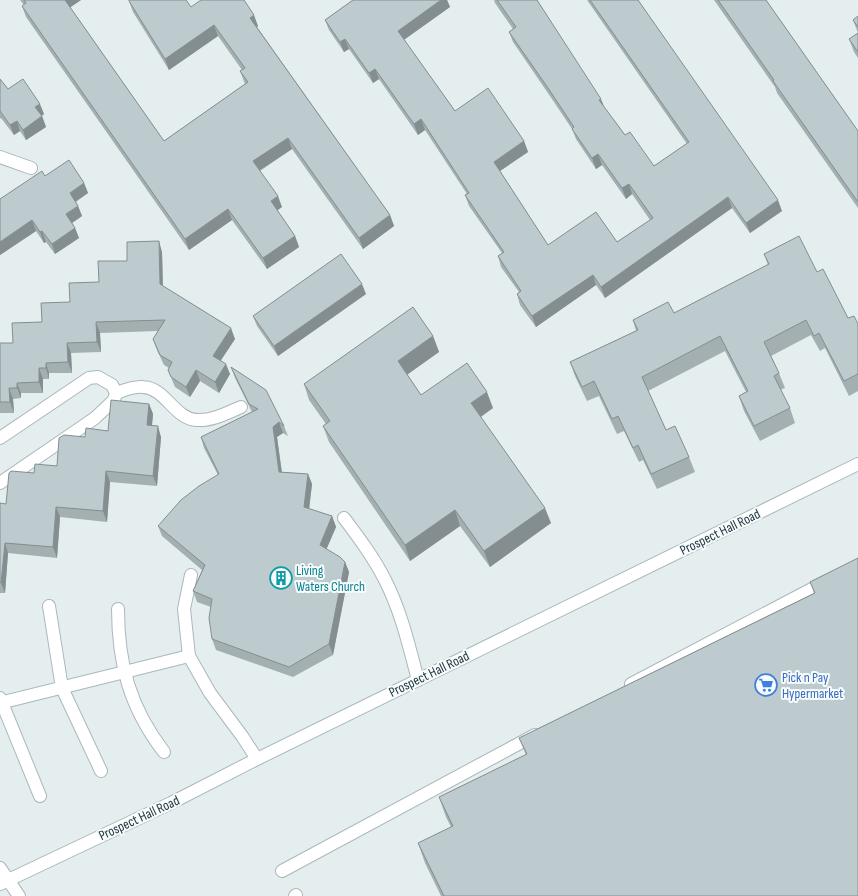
<svg xmlns="http://www.w3.org/2000/svg" width="858" height="896" font-family="'Sofia Sans Condensed',sans-serif">
<style>
.lines{fill:none;stroke-linecap:round;stroke-linejoin:round}
.lane-casing{stroke:#aab7bb;stroke-width:14}
.street-casing{stroke:#aab7bb;stroke-width:14}
.lane{stroke:#fff;stroke-width:12}
.street{stroke:#fff;stroke-width:12}
.wall{fill:#a3afb1}
.shaded-wall{fill:#848e90}
.building{fill:#bdcbce;stroke:#848e90}
.labels{text-anchor:middle;dominant-baseline:central;stroke-width:4;stroke-linejoin:round;paint-order:stroke}
.street-label{font-size:14px;fill:#223843;stroke:#f7fbfb}
.culture-label{font-size:14px;fill:#0d838f;stroke:#f7fbfb;text-anchor:start}
.shop-label{font-size:14px;fill:#366cbe;stroke:#f7fbfb;text-anchor:start}
</style>
<rect width="100%" height="100%" fill="#e5eeef"/>
<g class="lines">
<g class="lane-casing">
<g id="lane">
<path d="M0,157L31,168"/>
<path d="M116,393C124,390 134,386 143,387C166,388 174,419 197,420C212,421 227,413 241,407"/>
<path d="M0,438L89,378L98,377L112,385L116,393L114,400L95,418L0,483"/>
<path d="M344,518C359,538 374,558 385,580C401,611 409,646 418,680"/>
<path d="M191,575L184,609L189,656L210,693L242,736L257,759"/>
<path d="M49,606L62,688L101,771"/>
<path d="M118,609C118,664 130,708 164,752"/>
<path d="M631,684L827,581"/>
<path d="M0,698L40,796"/>
<path d="M0,703L189,656"/>
<path d="M282,871L535,735"/>
<path d="M295,896L296,895"/>
</g>
</g>
<g class="street-casing">
<g id="street">
<path d="M0,868L19,896"/>
<path d="M0,884L171,803L257,759L858,464"/>
</g>
</g>
<use href="#lane" class="lane"/>
<use href="#street" class="street"/>
</g>
<g class="wall">
<path d="M20,0H81L70,7L164,141L245,84L240,71L242,70L218,36L169,70L133,12L129,1L191,7L258,26L257,27L390,215L394,226L363,249L292,149L260,171L282,207L277,210L295,236L299,247L267,269L232,220L189,250L26,17L22,6L24,5Z"/>
<path d="M353,0H447L450,7L404,40L455,111L524,141L528,152L500,171L548,245L617,242L650,220L632,194L626,199L602,165L596,169L576,139L572,129L552,99L513,42L509,32L513,29L495,3L494,0H537L604,107L625,135L654,166L687,144L587,0H638L782,211L750,233L732,208L605,298L596,285L536,327L520,305L517,294L519,292L501,267L498,256L502,253L469,206L465,195L467,194L425,130L418,135L379,79L373,83L349,49L344,52L329,30L325,20Z"/>
<path d="M714,0H766L858,131V208L777,93L775,87Z"/>
<path d="M858,16V58L854,52L849,39L858,33L853,20Z"/>
<path d="M0,79L8,89L44,114L42,116L46,127L26,140L20,131L14,135L1,118L0,119Z"/>
<path d="M45,176L84,183L88,193L76,202L78,206L82,216L72,223L75,228L79,238L55,254L46,242L44,243L36,231L0,255V199Z"/>
<path d="M162,252L163,286L235,339L221,360L230,374L219,393L200,381L190,397L175,387L168,370L169,368L164,365L157,350L153,339L158,331L100,333L101,352L71,353L72,373H49V379H43V393H21V398L13,399L14,413H0V343H13L99,282L127,261Z"/>
<path d="M764,254L817,272L848,318L858,324V391L849,396L825,348L820,351L811,335L771,356L779,373L785,388L780,390L790,408L795,423L760,441L744,411L739,396L746,392L725,351L648,391L666,430L689,457L695,472L657,489L643,460L639,462L624,431L617,434L599,396L587,401L575,376L570,362L636,331L633,320L674,313L768,265Z"/>
<path d="M366,294L278,356L257,326L253,316Z"/>
<path d="M433,336L439,352L407,374L421,395L493,408L481,417L551,523L490,567L460,526L410,561L329,442L323,426L326,424L309,400L304,384Z"/>
<path d="M231,367L284,426L288,436L283,433L277,437L282,472L308,474L312,484L309,509L332,516L336,527L326,549L345,562L349,572L333,655L293,677L216,650L212,639L211,607L197,602L193,591L202,570L162,536L158,526L218,475L204,448L201,437L252,412L235,378Z"/>
<path d="M149,404L153,414L152,425L161,437L157,486L110,482L107,522L60,517L57,558L8,553L5,593H0V503L6,504L34,473L57,466L85,437L108,431Z"/>
<path d="M858,558V896H441L425,863L418,843L451,827L446,817L439,797L526,755L519,738L814,593L810,582Z"/>
</g>
<g class="shaded-wall">
<path d="M65,0H81L68,9Z"/>
<path d="M441,0H447L450,7L402,41L398,31Z"/>
<path d="M254,15L258,26L254,29L250,18Z"/>
<path d="M214,25L218,36L169,70L165,59Z"/>
<path d="M345,39L349,49L344,52L340,42Z"/>
<path d="M375,69L379,79L373,83L369,73Z"/>
<path d="M601,99L605,109L599,100Z"/>
<path d="M40,104L44,114L39,117L35,107Z"/>
<path d="M42,116L46,127L26,140L23,130Z"/>
<path d="M421,119L425,130L418,135L414,124Z"/>
<path d="M17,121L20,131L14,135L10,125Z"/>
<path d="M288,138L292,149L257,172L253,161Z"/>
<path d="M524,141L528,152L497,173L494,162Z"/>
<path d="M598,154L602,165L596,169L592,158Z"/>
<path d="M84,183L88,193L73,203L70,193Z"/>
<path d="M629,184L632,194L626,199L622,188Z"/>
<path d="M278,196L282,207L275,212L271,201Z"/>
<path d="M728,197L732,208L605,298L601,287Z"/>
<path d="M778,200L782,211L750,233L746,223Z"/>
<path d="M78,206L82,216L69,225L66,214Z"/>
<path d="M228,209L232,220L189,250L185,239Z"/>
<path d="M390,215L394,226L363,249L359,238Z"/>
<path d="M32,220L36,231L0,255V242Z"/>
<path d="M75,228L79,238L55,254L52,244Z"/>
<path d="M42,231L46,242L44,243L40,232Z"/>
<path d="M295,236L299,247L267,269L263,258Z"/>
<path d="M159,241L162,252L163,294L160,284Z"/>
<path d="M593,275L596,285L536,327L532,316Z"/>
<path d="M362,284L366,294L278,356L274,346Z"/>
<path d="M96,322L100,333L101,352L97,342Z"/>
<path d="M231,328L235,339L217,366L213,356Z"/>
<path d="M433,336L439,352L404,377L398,361Z"/>
<path d="M67,343L71,353L72,373L68,362Z"/>
<path d="M46,363L49,373V379L46,368Z"/>
<path d="M226,364L230,374L219,393L215,382Z"/>
<path d="M39,368L43,379V393L39,382Z"/>
<path d="M196,370L200,381L190,397L186,387Z"/>
<path d="M17,383L21,393V398L17,388Z"/>
<path d="M9,388L13,399L14,413L10,402Z"/>
<path d="M487,392L493,408L477,419L471,403Z"/>
<path d="M149,404L153,414L151,435L147,425Z"/>
<path d="M279,422L283,433L277,437L283,482L279,472L273,427Z"/>
<path d="M158,426L161,437L157,486L153,476Z"/>
<path d="M106,471L110,482L107,522L103,511Z"/>
<path d="M308,474L312,484L308,518L304,507Z"/>
<path d="M56,507L60,517L57,558L53,547Z"/>
<path d="M545,508L551,523L490,567L484,551Z"/>
<path d="M455,510L460,526L410,561L405,545Z"/>
<path d="M332,516L336,527L324,555L320,545Z"/>
<path d="M5,543L8,553L5,593L1,583Z"/>
<path d="M345,562L349,572L333,655L329,644Z"/>
</g>
<g class="building">
<path d="M24,0H65L164,141L248,82L240,71L245,68L214,25L165,59L129,1V0H186L191,7L201,0H244L254,15L250,18L390,215L359,238L288,138L253,161L278,196L271,201L295,236L263,258L228,209L185,239L22,6L26,3Z"/>
<path d="M353,0H441L398,31L455,111L488,88L524,141L494,162L548,245L596,212L617,242L653,218L629,184L622,188L598,154L592,158L572,129L574,127L548,88L509,32L516,27L497,0H537L601,99L599,100L625,135L630,132L654,166L689,142L590,0H638L778,200L746,223L728,197L601,287L593,275L532,316L517,294L521,291L498,256L504,252L465,195L469,193L421,119L414,124L375,69L369,73L345,39L340,42L325,20Z"/>
<path d="M718,0H766L858,131V202L773,81L774,80Z"/>
<path d="M858,16V27L853,20Z"/>
<path d="M858,33V52L849,39Z"/>
<path d="M0,79L8,89L23,79L40,104L35,107L42,116L23,130L17,121L10,125L0,111Z"/>
<path d="M69,160L84,183L70,193L78,206L66,214L75,228L52,244L42,231L40,232L32,220L0,242V199L42,171L45,176Z"/>
<path d="M799,236L817,272L823,269L848,318L854,316L858,324V374L844,381L819,333L814,336L806,320L764,342L779,373L774,376L790,408L754,426L739,396L748,391L720,336L642,377L666,430L675,426L689,457L651,474L638,445L633,448L618,416L612,419L594,381L582,387L570,362L638,330L633,320L668,302L674,313L769,264L764,254Z"/>
<path d="M159,241L160,284L231,328L213,356L226,364L215,382L196,370L186,387L171,377L168,370L172,362L160,355L153,339L165,320L96,322L97,342L67,343L68,362L46,363V368H39V382L17,383V388H9L10,402H0V343H13L12,323L42,322L41,303L70,302L69,283L99,282L98,261H127V242Z"/>
<path d="M341,254L362,284L274,346L253,316Z"/>
<path d="M413,307L433,336L398,361L421,395L467,363L487,392L471,403L545,508L484,551L455,510L405,545L323,426L330,421L304,384Z"/>
<path d="M231,367L266,390L284,426L279,422L273,427L279,472L308,474L304,507L332,516L320,545L340,557L345,562L329,644L289,667L212,639L209,618L212,599L193,591L205,565L158,526L181,500L199,486L219,474L201,437L258,409L249,404Z"/>
<path d="M111,400L149,404L147,425L158,426L153,476L106,471L103,511L56,507L53,547L5,543L1,583L0,582V503L6,504L9,473L11,471L34,473L35,464L57,466L59,438L64,435L85,437L86,428L108,431Z"/>
<path d="M858,558V896H444L418,843L453,826L439,797L527,754L519,738L815,593L810,582Z"/>
</g>
<defs>
<g id="building-ring" transform="scale(1.15)"><circle r="9.5" fill="#f7fbfb" stroke="#0f9aa8" stroke-width="1.5"/><path d="M-4-6H4V6H1V3H-1V6H-4ZM-2.5-4.3h1.7v1.8h-1.7ZM.8-4.3h1.7v1.8H.8ZM-2.5-1h1.7V.8h-1.7ZM.8-1h1.7V.8H.8Z" fill="#0f9aa8"/></g>
<g id="supermarket-ring" transform="scale(1.15)"><circle r="9.5" fill="#f7fbfb" stroke="#3f7fe0" stroke-width="1.5"/><path d="M-6-5.5h2.5l.6 2H6L4.5 2H-2.5L-4.4-4H-6ZM-1.5 3.2a1.3 1.3 0 1 0 .1 0ZM3 3.2a1.3 1.3 0 1 0 .1 0Z" fill="#3f7fe0"/></g>
</defs>
<g fill-rule="evenodd">
<use href="#building-ring" x="281" y="578"/>
<use href="#supermarket-ring" x="766" y="685"/>
</g>
<g class="labels">
<g class="street-label">
<text transform="translate(720 532) rotate(-26)">Prospect Hall Road</text>
<text transform="translate(429 674) rotate(-26)">Prospect Hall Road</text>
<text transform="translate(139 818) rotate(-25)">Prospect Hall Road</text>
</g>
<g class="culture-label">
<text x="296" y="570">Living<tspan x="296" dy="16">Waters Church</tspan></text>
</g>
<g class="shop-label">
<text x="782" y="677">Pick n Pay<tspan x="782" dy="16">Hypermarket</tspan></text>
</g>
</g>
</svg>
